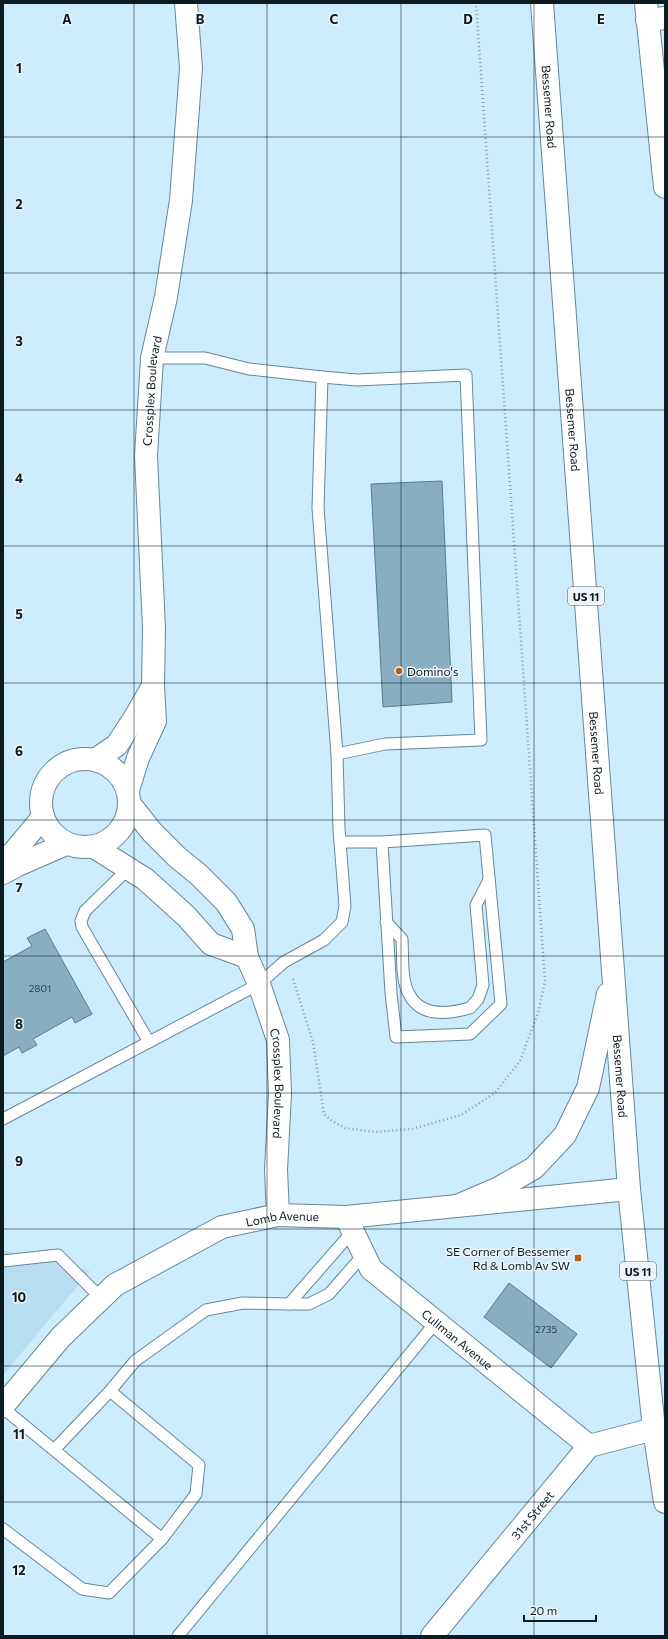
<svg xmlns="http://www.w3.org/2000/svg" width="668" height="1639" font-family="Commissioner,sans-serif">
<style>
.built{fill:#b9ddf0}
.building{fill:#89aec2;stroke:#587c8f}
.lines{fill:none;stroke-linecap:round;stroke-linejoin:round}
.lane-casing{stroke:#64889b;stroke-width:13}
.street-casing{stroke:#64889b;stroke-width:24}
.secondary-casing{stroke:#64889b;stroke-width:24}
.primary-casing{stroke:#64889b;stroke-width:24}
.path{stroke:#869fac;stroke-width:2.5;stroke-dasharray:1 3;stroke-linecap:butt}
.lane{stroke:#fff;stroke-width:11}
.street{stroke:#fff;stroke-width:22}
.secondary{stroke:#fff;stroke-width:22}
.primary{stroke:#fff;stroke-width:22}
.grid{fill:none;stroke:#0c1b22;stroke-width:1;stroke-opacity:0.55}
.poi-dot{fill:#bb5d11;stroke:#eef5fa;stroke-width:1.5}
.labels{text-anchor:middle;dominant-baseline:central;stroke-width:3;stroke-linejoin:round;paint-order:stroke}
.number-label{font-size:10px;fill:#2b404a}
.shield{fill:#eef5fa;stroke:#505c63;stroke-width:1}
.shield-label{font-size:11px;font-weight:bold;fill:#0c1b22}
.street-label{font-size:12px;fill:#0c1b22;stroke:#eef5fa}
.poi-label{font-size:12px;fill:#0c1b22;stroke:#eef5fa;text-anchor:start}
.grid-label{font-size:13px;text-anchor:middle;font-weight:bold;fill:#0c1b22;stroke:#eef5fa;stroke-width:3;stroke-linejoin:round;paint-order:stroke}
</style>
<rect width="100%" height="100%" fill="#cdecfd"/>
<path class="built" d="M3,1250L90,1271L3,1375Z"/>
<g class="building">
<path d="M442,481L452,702L383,707L371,484Z"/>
<path d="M45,929L92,1014L75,1023L72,1017L33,1039L37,1045L22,1053L19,1047L3,1056V962L32,946L27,938Z"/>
<path d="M509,1283L577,1334L551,1368L484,1317Z"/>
</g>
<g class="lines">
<g class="lane-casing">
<g id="lane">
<path d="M322,377L357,380L466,375L481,740L385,744L337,754"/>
<path d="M340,842H382L485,835L501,1004L470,1034L396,1037L391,993L382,842"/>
<path d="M128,869L85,911L81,921L82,927L149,1042"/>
<path d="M386,922L402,939C403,954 401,981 409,994C421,1018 449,1014 470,1008L478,999L483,985L476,905L489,880"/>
<path d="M3,1119L259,984L284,962L324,940L342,922L345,906L339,829L337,754L318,508L322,377L249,369L205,358H152"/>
<path d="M352,1232L289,1304H309L329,1294L364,1254"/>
<path d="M3,1261L58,1255L101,1298"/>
<path d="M110,1391L199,1465L196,1494L162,1539L54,1450L110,1391L135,1361L206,1310L243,1303L289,1304"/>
<path d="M3,1408L54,1450"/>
<path d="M3,1529L82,1589L109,1593L162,1539"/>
<path d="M178,1636L436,1322"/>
</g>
</g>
<g class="street-casing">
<g id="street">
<path d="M646,3L665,187"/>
<path d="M647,20L665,18"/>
<circle cx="85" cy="803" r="44"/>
<path d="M95,760L117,745L137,714L153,686"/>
<path id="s1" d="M128,790L138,758L155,721L153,686L154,628L146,456L152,358L166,297L181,200L191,68L186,3"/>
<path id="s2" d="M129,803L152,832L177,857L199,875L226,902L243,929L247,957L259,984L278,1040L280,1094L276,1170L278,1215"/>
<path d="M94,847L145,879L186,916L211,944L247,957"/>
<path d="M3,862L12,854L43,817"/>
<path d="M3,873L18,865L66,844"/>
<path id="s3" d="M346,1217L371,1269L589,1446"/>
<path id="s4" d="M432,1636L589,1446L654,1429"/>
</g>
</g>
<g class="secondary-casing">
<g id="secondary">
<path id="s5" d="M3,1406L61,1337L115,1285L222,1227L278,1215L346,1217L629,1189"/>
</g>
</g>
<g class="primary-casing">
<g id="primary">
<path id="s6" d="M542,3L629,1189L654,1429L665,1502"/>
<path d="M457,1206L499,1188L534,1168L565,1135L588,1088L608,994"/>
</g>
</g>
<path class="path" d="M293,979L313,1042L324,1114L332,1121L345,1128L375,1132L412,1129L461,1115L495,1093L520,1061L538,1013L545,981L476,3"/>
<use href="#lane" class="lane"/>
<use href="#street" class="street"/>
<use href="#secondary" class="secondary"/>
<use href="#primary" class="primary"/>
</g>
<path class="grid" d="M134,3V1636M267,3V1636M401,3V1636M534,3V1636M3,137H665M3,273H665M3,410H665M3,546H665M3,683H665M3,820H665M3,956H665M3,1093H665M3,1229H665M3,1366H665M3,1502H665"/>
<g class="poi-dot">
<circle cx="399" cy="671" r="4"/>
<rect x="574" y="1254" width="8" height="8" rx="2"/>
</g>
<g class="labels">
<g class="number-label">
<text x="40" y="988">2801</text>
<text x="546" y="1329">2735</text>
</g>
<g class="shield">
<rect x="568" y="587" width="36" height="18" rx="3"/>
<rect x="620" y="1262" width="36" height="18" rx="3"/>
</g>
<g class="shield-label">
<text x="586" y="596">US 11</text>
<text x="638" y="1271">US 11</text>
</g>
<g class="street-label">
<text stroke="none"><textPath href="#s6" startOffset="104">Bessemer Road</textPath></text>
<text stroke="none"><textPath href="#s1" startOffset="405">Crossplex Boulevard</textPath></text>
<text stroke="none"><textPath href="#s6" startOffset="428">Bessemer Road</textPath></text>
<text stroke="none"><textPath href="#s6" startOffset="752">Bessemer Road</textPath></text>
<text stroke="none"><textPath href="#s6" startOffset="1076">Bessemer Road</textPath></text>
<text stroke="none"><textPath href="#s2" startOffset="331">Crossplex Boulevard</textPath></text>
<text stroke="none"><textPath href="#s5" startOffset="348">Lomb Avenue</textPath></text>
<text stroke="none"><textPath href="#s3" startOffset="169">Cullman Avenue</textPath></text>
<text stroke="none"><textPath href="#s4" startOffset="157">31st Street</textPath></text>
</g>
<g class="poi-label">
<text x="407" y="671">Domino's</text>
<text x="570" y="1251" text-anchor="end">SE Corner of Bessemer<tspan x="570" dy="14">Rd &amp; Lomb Av SW</tspan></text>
</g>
</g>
<g class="grid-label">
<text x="67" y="24">A</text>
<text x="200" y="24">B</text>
<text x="334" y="24">C</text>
<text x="468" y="24">D</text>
<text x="601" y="24">E</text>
<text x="19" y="73">1</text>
<text x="19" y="209">2</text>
<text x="19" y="346">3</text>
<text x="19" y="483">4</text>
<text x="19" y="619">5</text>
<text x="19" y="756">6</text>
<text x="19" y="892">7</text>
<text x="19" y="1029">8</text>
<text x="19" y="1166">9</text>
<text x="19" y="1302">10</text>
<text x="19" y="1439">11</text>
<text x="19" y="1575">12</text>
</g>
<rect width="668" height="1639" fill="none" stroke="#0c1b22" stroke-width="8"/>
<path d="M524 1615v6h72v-6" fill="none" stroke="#0c1b22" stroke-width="2"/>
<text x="530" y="1615" font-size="12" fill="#0c1b22" stroke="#eef5fa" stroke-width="3" paint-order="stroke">20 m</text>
</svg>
